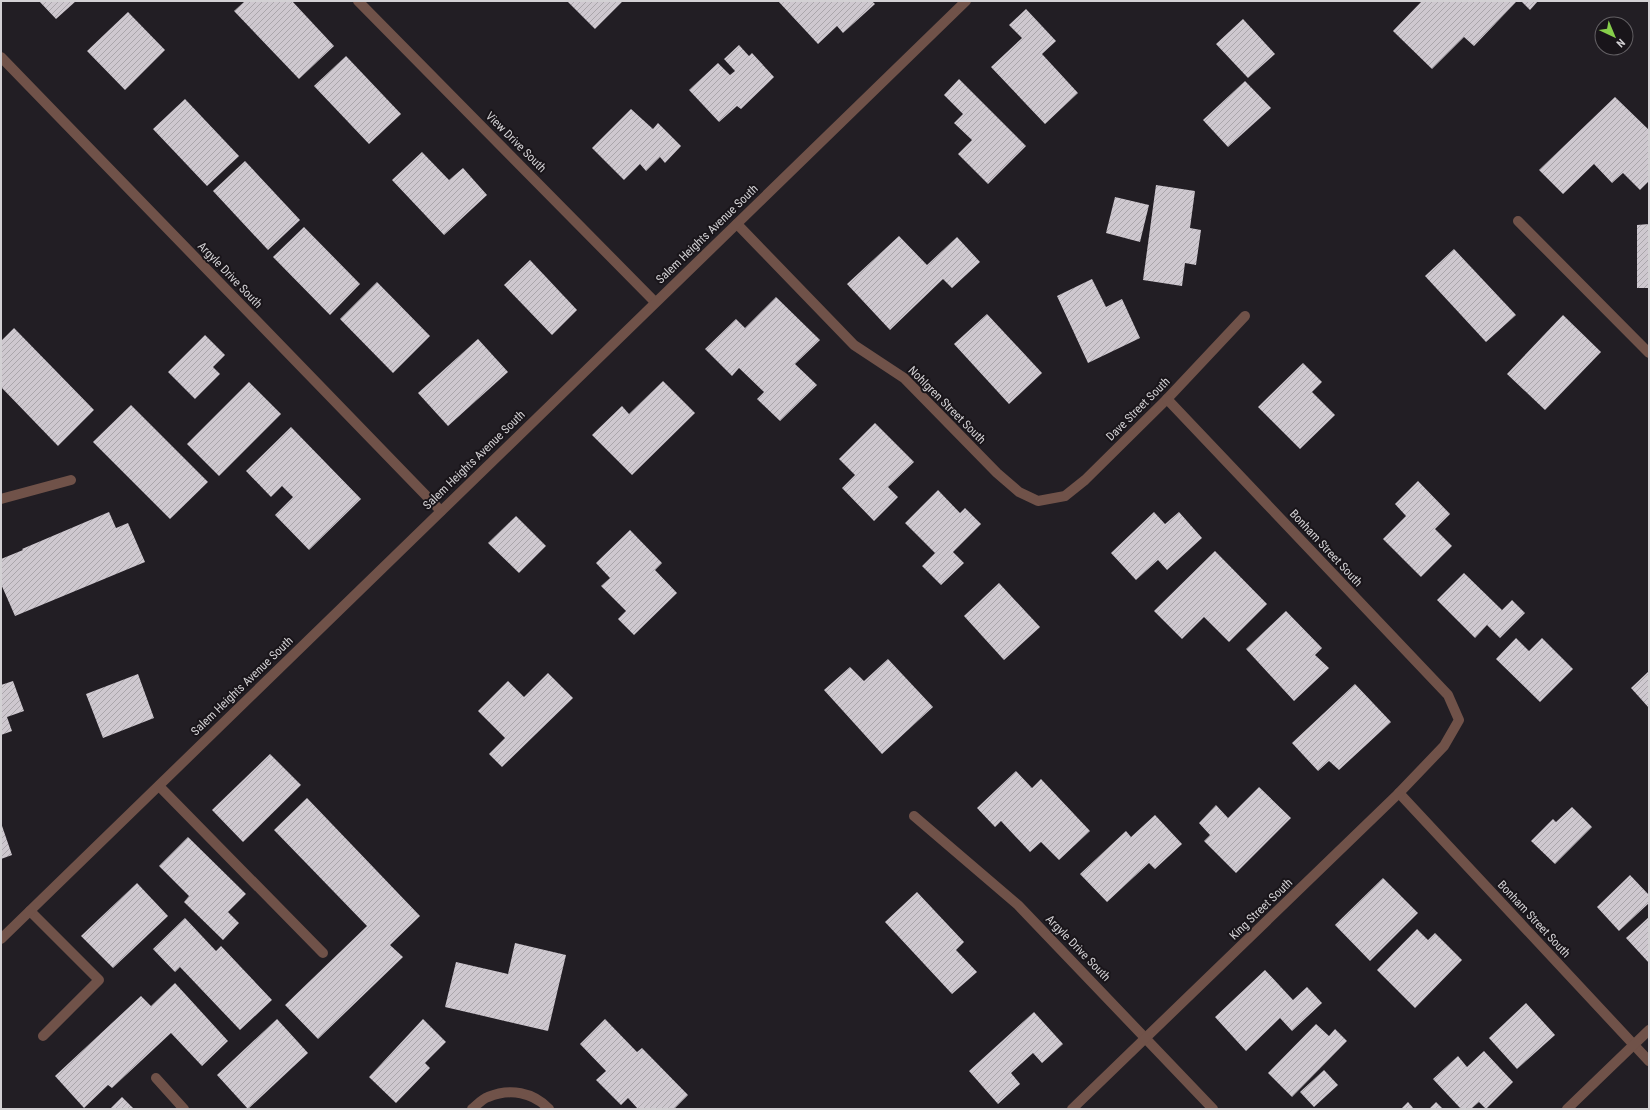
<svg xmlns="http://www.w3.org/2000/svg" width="1650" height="1110" font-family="'Roboto Condensed',sans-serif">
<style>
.building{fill:url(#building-hatch)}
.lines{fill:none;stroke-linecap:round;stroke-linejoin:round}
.minor{stroke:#705249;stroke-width:10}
.labels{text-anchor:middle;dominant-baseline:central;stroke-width:4;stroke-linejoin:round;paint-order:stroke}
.street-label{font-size:12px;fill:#d3d1d4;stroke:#19151a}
</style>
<defs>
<pattern id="building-hatch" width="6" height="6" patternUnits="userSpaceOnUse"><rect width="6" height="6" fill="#cec8cf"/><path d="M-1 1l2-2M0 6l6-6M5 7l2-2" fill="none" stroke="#aaa6ab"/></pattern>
</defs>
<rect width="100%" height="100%" fill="#221e24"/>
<g class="building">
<path d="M39,1H76L56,19Z"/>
<path d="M245,1H292L334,46L299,79L234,11Z"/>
<path d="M567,1H623L595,29Z"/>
<path d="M778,1H872L875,4L843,33L837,26L818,44Z"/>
<path d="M1422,1H1517L1474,46L1464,37L1432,69L1393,31Z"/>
<path d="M1521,1H1538L1530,10Z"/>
<path d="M1026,9L1056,41L1042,54L1078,93L1045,124L991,67L1022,38L1009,25Z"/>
<path d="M128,12L165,50L125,90L87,51Z"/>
<path d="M1243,19L1275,54L1248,78L1216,44Z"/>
<path d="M739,45L749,56L752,53L774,77L741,109L737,106L719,122L689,90L718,63L730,75L735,71L724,59Z"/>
<path d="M346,56L401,114L369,144L314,86Z"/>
<path d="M959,79L1026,146L988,184L958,154L972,140L954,123L963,114L944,95Z"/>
<path d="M1245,81L1271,108L1228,147L1203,120Z"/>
<path d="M1615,97L1649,130V181L1640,190L1623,173L1612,183L1594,164L1563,194L1539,170Z"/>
<path d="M185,99L239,156L207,186L153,129Z"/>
<path d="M631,109L653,129L658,123L681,146L665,163L660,157L646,171L640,164L624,180L592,148Z"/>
<path d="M422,152L449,180L463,168L487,195L444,235L392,180Z"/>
<path d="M245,161L300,220L268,250L213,191Z"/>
<path d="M1156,185L1195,191L1190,228L1201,230L1196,265L1185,263L1182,286L1143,280Z"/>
<path d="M1115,197L1149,205L1140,242L1106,233Z"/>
<path d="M1649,224V288H1637V225Z"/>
<path d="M304,227L360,284L330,315L273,257Z"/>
<path d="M899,236L927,265L957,237L980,262L952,288L943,279L890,330L847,284Z"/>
<path d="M1454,249L1516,315L1486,342L1425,276Z"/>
<path d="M530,260L577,310L552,335L504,285Z"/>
<path d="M1092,279L1106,307L1122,299L1140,338L1088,363L1057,296Z"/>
<path d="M377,282L430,336L393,373L340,319Z"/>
<path d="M776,297L820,340L795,364L817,385L780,421L757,399L764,392L739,368L732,376L705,349L736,319L745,328Z"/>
<path d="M987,314L1042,373L1009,404L954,344Z"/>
<path d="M1563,315L1601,352L1545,410L1507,374Z"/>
<path d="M14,328L94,410L58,446L1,387V341Z"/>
<path d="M205,335L225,355L213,367L220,374L195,399L168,372Z"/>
<path d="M478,339L508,372L448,426L418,393Z"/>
<path d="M1303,363L1322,382L1312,392L1335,415L1300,449L1258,407Z"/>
<path d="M663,381L695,413L632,475L592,435L622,406L629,414Z"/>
<path d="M249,382L281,414L219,476L187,444Z"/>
<path d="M131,405L208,482L170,519L93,442Z"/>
<path d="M875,423L914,462L888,487L898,497L874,521L842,488L855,475L839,459Z"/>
<path d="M291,427L361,499L309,550L275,515L293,497L282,486L271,497L246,471Z"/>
<path d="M1418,481L1450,514L1435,529L1452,546L1421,577L1383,539L1406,516L1395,504Z"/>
<path d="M938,490L960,513L965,508L981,524L953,552L964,563L941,585L922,566L935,553L905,523Z"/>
<path d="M109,512L116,528L128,523L145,562L15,616L1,584V559L23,550L22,549Z"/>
<path d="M1154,512L1165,524L1179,512L1202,538L1167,570L1158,560L1136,580L1111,553Z"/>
<path d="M516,516L546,546L519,573L488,543Z"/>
<path d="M630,530L662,563L655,570L677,593L634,635L618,619L626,611L601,586L610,578L596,563Z"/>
<path d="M1215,551L1267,604L1229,642L1204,617L1182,639L1154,611Z"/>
<path d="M1464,573L1502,610L1512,600L1525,613L1500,638L1487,625L1475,638L1437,600Z"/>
<path d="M999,583L1040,627L1004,660L964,616Z"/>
<path d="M1286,611L1322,648L1315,655L1329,668L1294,701L1246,649Z"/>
<path d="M1516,638L1529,651L1542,638L1573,669L1540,702L1496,659Z"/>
<path d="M888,659L933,707L882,754L824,690L850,667L864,681Z"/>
<path d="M1649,671V708L1631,688Z"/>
<path d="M548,673L573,698L502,767L489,754L505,738L478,711L508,681L524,697Z"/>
<path d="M138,674L154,718L103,738L86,694Z"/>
<path d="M13,681L24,711L7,717L12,731L1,735V685Z"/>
<path d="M1355,684L1391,722L1339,770L1329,761L1318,771L1292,743Z"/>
<path d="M270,754L301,785L243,842L212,810Z"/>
<path d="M1016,771L1032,788L1041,779L1090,831L1059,860L1041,842L1030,852L1001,821L995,827L977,808Z"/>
<path d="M1259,787L1291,818L1236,873L1204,841L1210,835L1199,823L1216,805L1228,818Z"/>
<path d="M307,798L420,916L390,945L403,957L318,1039L285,1005L367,926L274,830Z"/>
<path d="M1572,807L1592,827L1555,864L1531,841L1553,819L1556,822Z"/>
<path d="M1155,815L1182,844L1155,869L1149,863L1107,902L1080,874L1126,831L1131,837Z"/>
<path d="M1,823L12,855L1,859Z"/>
<path d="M188,837L246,894L228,912L239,923L223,940L184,902L189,896L159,866Z"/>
<path d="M1630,875L1649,895V903L1619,931L1597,907Z"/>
<path d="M1383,878L1418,913L1370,961L1335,925Z"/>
<path d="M137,883L168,916L113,968L81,936Z"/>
<path d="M917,892L964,942L956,950L977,972L952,994L885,922Z"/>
<path d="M1649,917V963L1626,938Z"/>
<path d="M185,918L216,951L221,946L272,1000L240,1030L180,967L175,972L153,949Z"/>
<path d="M1417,929L1428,940L1435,933L1462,960L1415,1008L1377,970Z"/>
<path d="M515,943L566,955L548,1031L445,1007L456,962L508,974Z"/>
<path d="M1265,970L1293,1000L1307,987L1322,1003L1292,1031L1280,1018L1246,1051L1215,1017Z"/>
<path d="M175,983L228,1041L202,1066L171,1033L112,1088L108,1085L84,1108L55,1076L141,996L151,1006Z"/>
<path d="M1526,1003L1555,1035L1517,1069L1489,1038Z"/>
<path d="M1034,1012L1063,1044L1042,1063L1033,1053L1011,1073L1020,1084L998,1104L969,1071Z"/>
<path d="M277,1019L308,1053L248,1109L217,1075Z"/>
<path d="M423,1019L446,1042L425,1063L430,1068L396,1103L369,1077Z"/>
<path d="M605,1019L637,1052L642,1048L688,1095L674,1109H638L628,1098L621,1105L596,1080L606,1071L580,1044Z"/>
<path d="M1316,1024L1329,1036L1335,1029L1347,1041L1292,1097L1268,1073Z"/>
<path d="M1484,1051L1513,1082L1486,1109L1479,1102L1471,1109H1461L1433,1079L1458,1056L1467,1067Z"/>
<path d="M1324,1070L1338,1085L1314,1107L1300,1092Z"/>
<path d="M122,1097L134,1109H110Z"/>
<path d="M1408,1102L1414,1109H1401Z"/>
<path d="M1436,1102L1443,1109H1429Z"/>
</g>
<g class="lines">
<g class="minor">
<path d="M358,1L655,302"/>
<path d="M1,57L441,511"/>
<path d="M1518,221L1649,353"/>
<path d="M737,224L854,345L904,378L997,473L1019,492L1038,501L1065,496L1085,480L1167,399L1245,316"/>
<path d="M1,499L71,480"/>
<path d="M159,786L323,953"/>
<path d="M1399,793L1649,1061"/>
<path d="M914,816L1018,905L1213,1109"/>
<path d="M30,911L99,980L43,1036"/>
<path d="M1,939L966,1"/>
<path d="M156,1078L184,1109"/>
<path d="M472,1109C477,1105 482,1099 488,1097C510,1088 533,1092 549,1109"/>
<path d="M1072,1109L1399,793L1444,746L1459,720L1448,695L1167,399"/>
<path d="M1567,1109L1649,1030"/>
</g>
</g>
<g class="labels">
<g class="street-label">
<text transform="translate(516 142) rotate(45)">View Drive South</text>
<text transform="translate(707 234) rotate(-44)">Salem Heights Avenue South</text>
<text transform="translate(230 275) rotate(46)">Argyle Drive South</text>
<text transform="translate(947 405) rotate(45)">Nohlgren Street South</text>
<text transform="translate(1138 409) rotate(-45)">Dave Street South</text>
<text transform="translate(474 460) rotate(-44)">Salem Heights Avenue South</text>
<text transform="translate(1326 548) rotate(47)">Bonham Street South</text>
<text transform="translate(242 686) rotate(-44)">Salem Heights Avenue South</text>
<text transform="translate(1261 909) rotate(-44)">King Street South</text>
<text transform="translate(1534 919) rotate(47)">Bonham Street South</text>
<text transform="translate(1078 948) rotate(46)">Argyle Drive South</text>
</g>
</g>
<rect width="1650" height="1110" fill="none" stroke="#d3d1d4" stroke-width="4"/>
<g transform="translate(1614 36) rotate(136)"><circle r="19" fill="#19151a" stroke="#636064"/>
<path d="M0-3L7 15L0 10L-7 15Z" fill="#87cf4b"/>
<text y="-6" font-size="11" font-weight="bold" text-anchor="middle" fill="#d3d1d4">N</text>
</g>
</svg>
